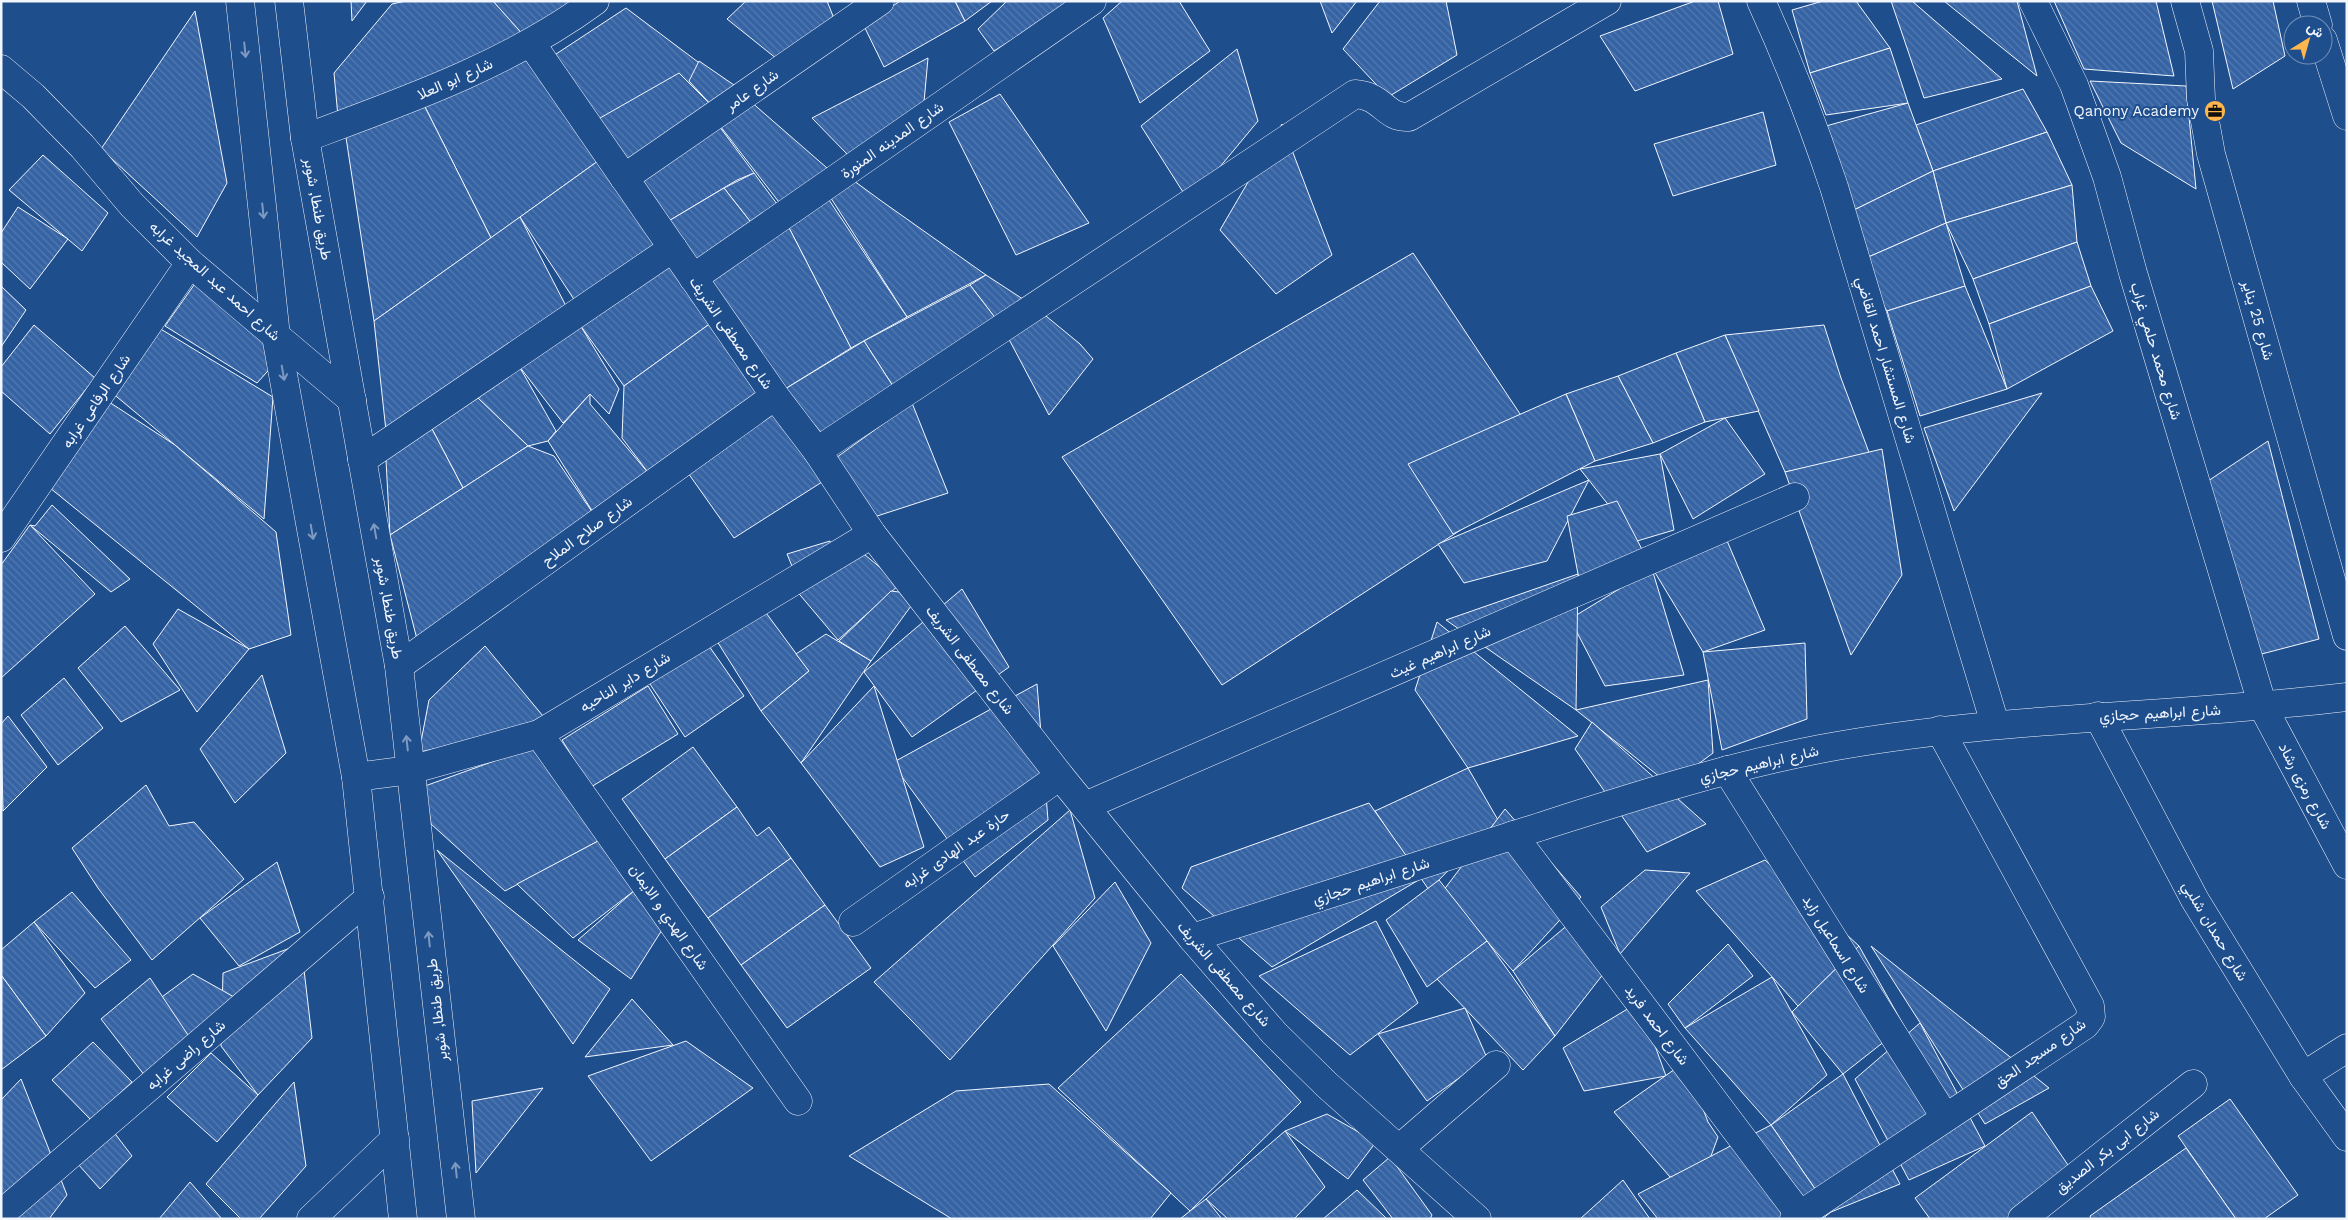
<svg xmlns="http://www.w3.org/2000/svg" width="2348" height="1220" font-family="'Work Sans',Vazirmatn,sans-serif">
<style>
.building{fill:url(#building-back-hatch);stroke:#f2f6ff}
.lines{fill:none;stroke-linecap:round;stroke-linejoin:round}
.minor-casing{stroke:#f2f6ff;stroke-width:29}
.tertiary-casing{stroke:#f2f6ff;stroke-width:29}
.minor{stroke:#1f4e8c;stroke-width:28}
.tertiary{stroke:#1f4e8c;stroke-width:28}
.oneway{stroke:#7e9ac0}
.labels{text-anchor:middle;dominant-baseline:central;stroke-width:4;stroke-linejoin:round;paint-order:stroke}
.street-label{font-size:15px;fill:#f2f6ff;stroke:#1f4e8c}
.poi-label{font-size:15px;fill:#f2f6ff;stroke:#1f4e8c;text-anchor:end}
</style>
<defs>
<pattern id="building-back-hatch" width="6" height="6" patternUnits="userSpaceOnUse" patternTransform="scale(1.25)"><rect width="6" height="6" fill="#3563a3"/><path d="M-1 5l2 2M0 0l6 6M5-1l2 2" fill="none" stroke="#537ab1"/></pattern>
</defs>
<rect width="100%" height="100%" fill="#1f4e8c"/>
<g class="building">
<path d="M351,1H367L352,21Z"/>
<path d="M406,1H493L527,39L338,117L334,73L392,4Z"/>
<path d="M493,1H580L527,39Z"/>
<path d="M746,1H827L833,16L782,63L727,19Z"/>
<path d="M900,1H955L965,21L884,67L864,26Z"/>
<path d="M955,1H992L965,21Z"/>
<path d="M1007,1H1069L1070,3L994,51L978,29Z"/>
<path d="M1122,1H1179L1210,51L1140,103L1103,18Z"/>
<path d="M1320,1H1357L1332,33Z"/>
<path d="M1380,1H1446L1457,55L1388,97L1343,49Z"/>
<path d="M1695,1H1718L1733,54L1635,91L1600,36Z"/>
<path d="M1823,1H1856L1890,48L1810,73L1792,10Z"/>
<path d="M1891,1H1912L2002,79L1924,98Z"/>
<path d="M1944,1H2017L2037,76Z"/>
<path d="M2054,1H2156L2174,76L2084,69Z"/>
<path d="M2212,1H2273L2285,56L2233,89Z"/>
<path d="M626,8L718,77L612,137L550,58Z"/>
<path d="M195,11L227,183L197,237L101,149Z"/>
<path d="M1890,48L1908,103L1826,115L1810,73Z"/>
<path d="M1237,49L1258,121L1190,203L1141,126Z"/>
<path d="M529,56L598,161L491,238L422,101Z"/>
<path d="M928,58L924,102L848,155L812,118Z"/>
<path d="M699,61L734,85L712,106L689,81Z"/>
<path d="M679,73L712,106L626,169L593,122Z"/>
<path d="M2090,81L2186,86L2196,189L2121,143Z"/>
<path d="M2023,89L2047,132L1933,171L1916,125Z"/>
<path d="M1000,94L1089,223L1016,255L949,122Z"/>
<path d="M422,101L491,238L374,321L345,131Z"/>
<path d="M750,101L827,168L782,206L717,122Z"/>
<path d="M1908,103L1933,171L1854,210L1826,126Z"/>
<path d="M1763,112L1776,165L1673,196L1654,144Z"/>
<path d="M716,122L754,173L737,180L667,222L640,176Z"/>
<path d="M1282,124L1332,255L1276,294L1220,230Z"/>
<path d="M2047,132L2072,185L1946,223L1933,171Z"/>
<path d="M43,155L108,213L82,251L9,190Z"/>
<path d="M598,161L673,248L577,304L520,217Z"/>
<path d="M1933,171L1946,223L1857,262L1854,210Z"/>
<path d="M754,173L780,208L753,225L724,188Z"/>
<path d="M850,178L880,200L986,275L907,317L827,192Z"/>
<path d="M2072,185L2077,242L1973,279L1946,223Z"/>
<path d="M724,188L753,225L693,267L667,222Z"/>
<path d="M825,194L907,317L851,348L786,222Z"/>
<path d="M18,207L68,239L30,289L1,262V233Z"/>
<path d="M520,217L566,306L387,440L374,321Z"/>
<path d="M786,222L851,348L785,389L702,279Z"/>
<path d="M1946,223L1965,286L1887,311L1857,262Z"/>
<path d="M2077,242L2091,286L1989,324L1973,279Z"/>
<path d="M673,248L715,320L624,386L580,325Z"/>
<path d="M1413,253L1556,468L1222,685L1062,457Z"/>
<path d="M986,275L1035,307L1003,328L970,285Z"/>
<path d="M199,278L286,351L257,383L165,326Z"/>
<path d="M970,285L1003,328L898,394L864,341Z"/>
<path d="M1,286L26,310L1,347Z"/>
<path d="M1965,286L2007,389L1920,416L1887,311Z"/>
<path d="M2091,286L2113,331L2007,389L1989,324Z"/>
<path d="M1035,307L1080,344L1093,359L1049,415L1003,328Z"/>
<path d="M715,320L767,394L650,475L622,438L624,386Z"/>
<path d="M34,325L95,378L50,434L1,391V367Z"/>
<path d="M580,325L619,389L609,414L590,394L563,423L519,366Z"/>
<path d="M1824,325L1841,378L1870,455L1785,472L1725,335Z"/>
<path d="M159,328L273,397L264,519L111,392Z"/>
<path d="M1725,335L1759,411L1705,422L1676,353Z"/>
<path d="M864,341L898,394L827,440L785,389Z"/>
<path d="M1676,353L1705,422L1653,443L1618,376Z"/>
<path d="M519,366L556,431L548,441L528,446L478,398Z"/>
<path d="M1618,376L1653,443L1595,461L1566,394Z"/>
<path d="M2042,393L1954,511L1924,428Z"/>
<path d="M590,394V404L650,475L596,517L548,441Z"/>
<path d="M1566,394L1595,461L1453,534L1408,464Z"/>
<path d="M478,398L528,446L463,488L431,427Z"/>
<path d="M106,400L175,445L276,532L291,635L249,649L50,488Z"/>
<path d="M912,403L948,493L874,517L833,460Z"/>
<path d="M772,407L822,482L734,538L681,463Z"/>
<path d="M1725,418L1765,474L1693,519L1660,454Z"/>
<path d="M431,427L463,488L390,535L386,460Z"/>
<path d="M2268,441L2319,639L2254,656L2208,481Z"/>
<path d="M528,446L554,456L599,522L418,643L390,535Z"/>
<path d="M1882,449L1902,575L1851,655L1785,472Z"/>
<path d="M1660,454L1674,530L1637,541L1580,469Z"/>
<path d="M1589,480L1547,561L1464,583L1438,544Z"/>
<path d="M1617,501L1648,561L1581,590L1567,516Z"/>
<path d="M52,505L130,579L111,592L30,525L35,526Z"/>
<path d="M30,525L95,594L1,678V565Z"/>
<path d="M1722,529L1765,630L1703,652L1648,561Z"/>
<path d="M830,541L834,556L794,571L787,554Z"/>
<path d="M853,545L900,584L838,640L790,583Z"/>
<path d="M1652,569L1684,675L1605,686L1570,619Z"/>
<path d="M1578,574L1576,710L1446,620Z"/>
<path d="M962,589L1009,667L912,737L864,672Z"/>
<path d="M891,591L899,592L911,606L871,661L839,641Z"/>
<path d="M758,602L809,671L761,711L715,638Z"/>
<path d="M178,609L249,649L197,712L153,644Z"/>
<path d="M1437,622L1578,736L1468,768L1415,690Z"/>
<path d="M125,626L180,690L121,722L78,668Z"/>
<path d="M826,634L871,661L801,763L761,711L809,671L796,654Z"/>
<path d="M702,636L744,696L685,737L642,672Z"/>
<path d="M1805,643L1807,719L1722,750L1703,652Z"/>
<path d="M485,646L543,716L507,735L419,752L429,700Z"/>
<path d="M262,675L286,753L235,803L200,749Z"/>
<path d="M64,678L103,728L58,765L21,715Z"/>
<path d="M1708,680L1713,753L1670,785L1576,710Z"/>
<path d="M1037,684L1048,820L975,877L892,763Z"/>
<path d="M648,686L678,734L591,787L562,740Z"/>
<path d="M874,686L924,847L880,867L801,763Z"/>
<path d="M8,716L47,767L3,811L1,724Z"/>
<path d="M1592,722L1706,824L1647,852L1575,749Z"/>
<path d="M533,747L600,840L505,891L431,824L425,786Z"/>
<path d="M693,747L737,807L665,859L622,799Z"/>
<path d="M1468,768L1498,820L1429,890L1375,811Z"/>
<path d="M146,785L169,826L194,822L244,879L152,960L98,888L72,848Z"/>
<path d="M1369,803L1422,878L1272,967L1182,888L1191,867Z"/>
<path d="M737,807L757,836L769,827L791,858L708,918L665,859Z"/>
<path d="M1505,809L1581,897L1513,971L1443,891Z"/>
<path d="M1070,810L1095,898L950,1060L874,982Z"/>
<path d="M600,840L635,890L573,938L517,884Z"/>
<path d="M437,850L610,989L573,1044Z"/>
<path d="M791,858L825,905L741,965L708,918Z"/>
<path d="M1765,860L1859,946L1798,1006L1696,891Z"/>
<path d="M277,862L300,932L239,966L200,918Z"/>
<path d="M1645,870L1690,873L1620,954L1601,907Z"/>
<path d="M1439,880L1487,941L1427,987L1386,920Z"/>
<path d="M1115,882L1151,943L1106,1031L1053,946Z"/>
<path d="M635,890V895L667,922L631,979L578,940Z"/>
<path d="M72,892L131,960L95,988L34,922Z"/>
<path d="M825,905L871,968L787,1028L741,965Z"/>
<path d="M1576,918L1611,964L1555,1036L1513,971Z"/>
<path d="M1376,921L1418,1003L1350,1055L1259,976Z"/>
<path d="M34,922L85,993L46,1036L1,975V950Z"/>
<path d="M1487,941L1555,1036L1523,1070L1437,979Z"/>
<path d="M301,944L312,1038L258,1095L221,1046L223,973Z"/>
<path d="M1728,944L1753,976L1685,1028L1668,1004Z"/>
<path d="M1859,946L1904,1026L1843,1074L1792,1012Z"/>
<path d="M1871,946L2049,1088L1985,1124Z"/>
<path d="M193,974L234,997L190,1038L151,1005Z"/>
<path d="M1181,974L1301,1102L1190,1211L1058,1088Z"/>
<path d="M1,975L46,1036L1,1070Z"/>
<path d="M1772,977L1827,1075L1771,1125L1685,1028Z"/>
<path d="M150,978L190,1038L145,1076L101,1019Z"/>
<path d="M632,999L673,1045L585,1057Z"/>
<path d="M1639,1002L1666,1076L1584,1091L1563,1048Z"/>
<path d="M1465,1008L1487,1058L1427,1101L1378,1034Z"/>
<path d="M1920,1023L1985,1146L1909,1180L1855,1079Z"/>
<path d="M686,1041L753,1088L651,1161L588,1076Z"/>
<path d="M93,1042L132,1082L91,1120L52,1080Z"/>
<path d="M211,1053L258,1095L217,1142L167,1097Z"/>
<path d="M1685,1062L1708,1122L1718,1137L1704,1175L1670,1177L1614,1112Z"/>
<path d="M1843,1074L1900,1184L1831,1212L1771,1125Z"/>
<path d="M21,1079L67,1195L49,1219H9L1,1213V1100Z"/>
<path d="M294,1082L306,1166L259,1219H241L206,1184Z"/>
<path d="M1049,1084L1171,1193L1150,1219H952L849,1156L956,1091Z"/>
<path d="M543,1088L476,1173L472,1101Z"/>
<path d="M2230,1099L2298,1195L2264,1219H2236L2178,1136Z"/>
<path d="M2032,1112L2070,1168L2008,1219H1930L1915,1198Z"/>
<path d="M1327,1114L1376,1142L1348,1179L1285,1131Z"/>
<path d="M1771,1125L1831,1212L1822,1219H1658L1638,1194Z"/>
<path d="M113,1131L132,1156L100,1189L78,1164Z"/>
<path d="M1285,1131L1325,1187L1294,1219H1228L1206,1199Z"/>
<path d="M2186,1148L2236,1219H2091L2090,1216Z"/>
<path d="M1390,1157L1432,1215L1430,1219H1393L1363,1180Z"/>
<path d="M1623,1180L1650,1219H1580Z"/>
<path d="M190,1182L222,1219H159Z"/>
<path d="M1357,1190L1387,1219H1323Z"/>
<path d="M1206,1199L1222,1219H1180L1190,1211Z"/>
</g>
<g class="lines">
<g class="minor-casing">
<g id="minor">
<path d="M1761,1C1789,62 1813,124 1834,187L1995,724"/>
<path d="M2033,1L2074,85L2107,177L2133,273L2263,707L2347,865"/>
<path d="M2185,1L2199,51L2201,99L2211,154L2347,636"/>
<path d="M2311,1L2318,25"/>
<path d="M2323,40L2347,116"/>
<path d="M531,43L775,396L817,451L872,534L1060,776L1192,938L1274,1033L1327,1085L1477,1219"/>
<path d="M1,69L33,96L82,146L132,205L190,263L352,400"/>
<path d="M305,138C405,101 508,65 595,1"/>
<path d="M624,178L880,1"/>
<path d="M693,278L1092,1"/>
<path d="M817,451L1355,94C1384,96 1384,118 1409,117L1607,1"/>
<path d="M362,460L673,248"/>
<path d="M1,538L190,263"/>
<path d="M399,666L775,396"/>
<path d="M2098,716L2195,900L2303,1076L2347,1137"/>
<path d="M539,734L798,1101"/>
<path d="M1727,770L1945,1117"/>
<path d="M356,777L410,770L539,734L872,534"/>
<path d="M1085,806L1795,497"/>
<path d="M1513,835L1800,1215"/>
<path d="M853,922L1060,776"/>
<path d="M1192,938C1306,902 1419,865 1533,829C1627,799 1722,768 1820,749C1994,716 2171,718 2347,697"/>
<path d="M2303,1076L2347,1048"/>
<path d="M1400,1148L1496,1065"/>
<path d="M1,1214L370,897"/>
<path d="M311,1219L395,1139"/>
<path d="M1794,1219L2085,1025L2091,1017L2090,1006L1940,730"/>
<path d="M2022,1219L2193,1084"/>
</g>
</g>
<g class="tertiary-casing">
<g id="tertiary">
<path d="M240,1L276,336L356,777L403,1219"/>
<path d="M289,1L305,138L399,666L461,1219"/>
</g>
</g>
<use href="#minor" class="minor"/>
<use href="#tertiary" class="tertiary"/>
</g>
<defs><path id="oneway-shaft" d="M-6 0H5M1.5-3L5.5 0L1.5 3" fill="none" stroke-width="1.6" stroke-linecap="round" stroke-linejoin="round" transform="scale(1.25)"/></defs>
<g class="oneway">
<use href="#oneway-shaft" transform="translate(245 50) rotate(84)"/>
<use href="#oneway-shaft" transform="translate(263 211) rotate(84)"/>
<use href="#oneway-shaft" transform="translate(283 373) rotate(80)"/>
<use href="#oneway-shaft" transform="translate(375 531) rotate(-100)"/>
<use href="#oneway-shaft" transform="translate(312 532) rotate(80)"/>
<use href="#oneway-shaft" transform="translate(407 743) rotate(-96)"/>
<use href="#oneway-shaft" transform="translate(429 939) rotate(-96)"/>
<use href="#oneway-shaft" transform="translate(456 1170) rotate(-96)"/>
</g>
<defs>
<g id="office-disc" transform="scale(1.125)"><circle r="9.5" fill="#ffb74d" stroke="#1f4e8c"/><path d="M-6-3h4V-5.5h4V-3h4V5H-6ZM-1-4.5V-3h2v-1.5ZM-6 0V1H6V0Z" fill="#111"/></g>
</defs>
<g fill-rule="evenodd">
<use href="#office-disc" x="2215" y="111"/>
</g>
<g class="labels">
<g class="street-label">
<text transform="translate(455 79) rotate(-24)">شارع ابو العلا</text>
<text transform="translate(752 90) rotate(-35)">شارع عامر</text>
<text transform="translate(892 140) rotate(-35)">شارع المدينه المنورة</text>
<text transform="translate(318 209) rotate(80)">طريق طنطا, شوبر</text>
<text transform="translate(215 281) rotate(42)">شارع احمد عبد المجيد غرابه</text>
<text transform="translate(2258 320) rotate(74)">شارع 25 يناير</text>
<text transform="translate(731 333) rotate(55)">شارع مصطفى الشريف</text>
<text transform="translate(2156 351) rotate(73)">شارع محمد حلمي غراب</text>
<text transform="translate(1886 360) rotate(73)">شارع المستشار احمد القاضي</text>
<text transform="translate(96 401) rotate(-56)">شارع الرفاعى غرابه</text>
<text transform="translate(587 531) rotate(-36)">شارع صلاح الملاح</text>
<text transform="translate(389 608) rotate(80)">طريق طنطا, شوبر</text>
<text transform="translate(1440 652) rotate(-24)">شارع ابراهيم غيث</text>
<text transform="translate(970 660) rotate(52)">شارع مصطفى الشريف</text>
<text transform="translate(625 682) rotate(-31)">شارع داير الناحيه</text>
<text transform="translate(2160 713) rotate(-3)">شارع ابراهيم حجازي</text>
<text transform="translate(1759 764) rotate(-13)">شارع ابراهيم حجازي</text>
<text transform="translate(2305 786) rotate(62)">شارع رمزى رشاد</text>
<text transform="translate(956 849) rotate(-35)">حارة عبد الهادى غرابه</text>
<text transform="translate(1371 881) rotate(-18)">شارع ابراهيم حجازي</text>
<text transform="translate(669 917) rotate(55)">شارع الهدي و الايمان</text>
<text transform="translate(2215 931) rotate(59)">شارع حمدان شلبي</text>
<text transform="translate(1836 944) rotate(58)">شارع اسماعيل زايد</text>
<text transform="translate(1224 974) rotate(49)">شارع مصطفى الشريف</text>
<text transform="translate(437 1010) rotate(-96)">طريق طنطا, شوبر</text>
<text transform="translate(1657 1025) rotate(53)">شارع احمد فريد</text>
<text transform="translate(2040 1053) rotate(-35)">شارع مسجد الحق</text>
<text transform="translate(186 1055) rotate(-41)">شارع راضى غرابه</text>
<text transform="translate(2107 1151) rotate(-38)">شارع ابى بكر الصديق</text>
</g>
<g class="poi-label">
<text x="2199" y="111">Qanony Academy</text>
</g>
</g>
<rect width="2348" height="1220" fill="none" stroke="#f2f6ff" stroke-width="5"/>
<g transform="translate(2308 40) rotate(37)"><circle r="24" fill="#1f4e8c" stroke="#7391ba"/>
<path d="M0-4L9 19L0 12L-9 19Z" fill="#ffb74d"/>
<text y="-8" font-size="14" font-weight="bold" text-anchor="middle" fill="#f2f6ff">ش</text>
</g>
</svg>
